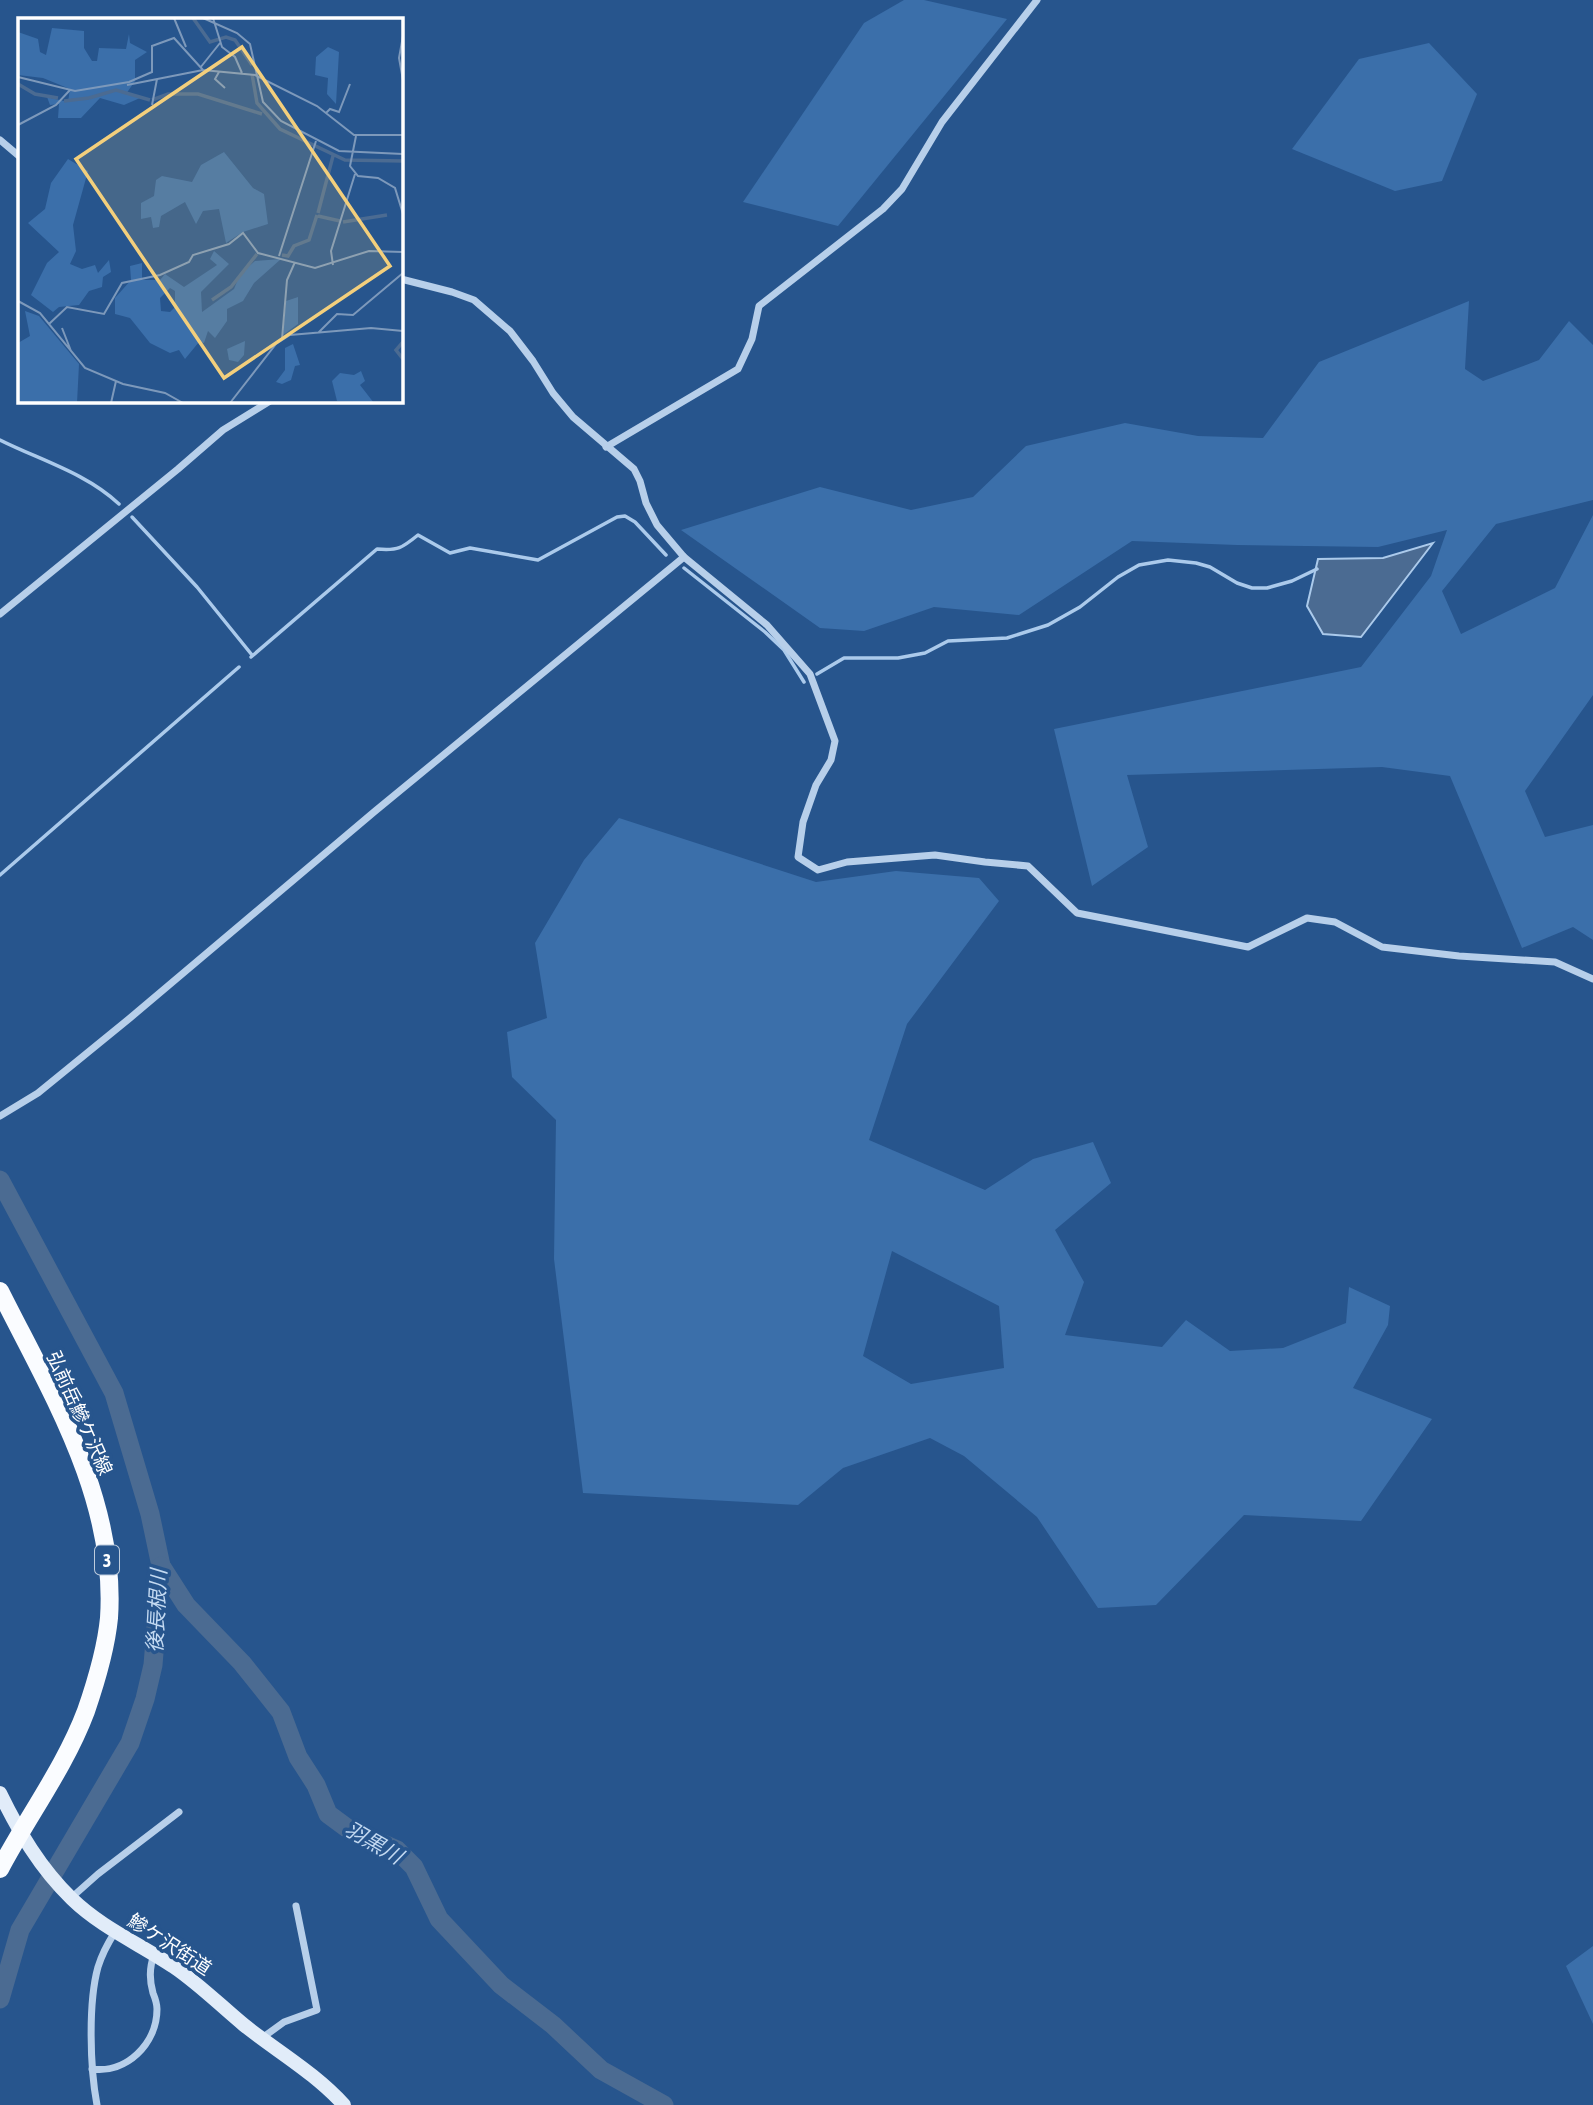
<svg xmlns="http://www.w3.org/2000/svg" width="1593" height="2105" font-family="'Asap Condensed','Noto Sans JP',sans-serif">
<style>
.green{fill:#3b6faa;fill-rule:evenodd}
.water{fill:#4b6b92;stroke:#abcaeb;stroke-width:2}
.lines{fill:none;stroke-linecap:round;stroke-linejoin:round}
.stream{stroke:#abcaeb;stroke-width:3.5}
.river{stroke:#4b6b92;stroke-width:19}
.street{stroke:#b7cfea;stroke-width:7}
.secondary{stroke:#e1ecf9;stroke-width:14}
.primary{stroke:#fafcff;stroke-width:18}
.labels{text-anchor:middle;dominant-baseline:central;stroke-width:7;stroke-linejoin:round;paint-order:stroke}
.shield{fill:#27558d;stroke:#beccdd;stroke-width:2}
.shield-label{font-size:18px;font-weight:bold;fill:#fff}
.street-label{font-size:19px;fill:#fff;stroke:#27558d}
.water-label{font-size:21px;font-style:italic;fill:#c3d9f1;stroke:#27558d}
.inset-river{fill:none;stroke:#4b6b92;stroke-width:3.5}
.inset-road{fill:none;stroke:#7d99bb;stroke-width:2}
.view{fill:#f3cf7c;fill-opacity:0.15;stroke:#f3cf7c;stroke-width:3.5}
.inset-edge{fill:none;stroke:#fff;stroke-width:3.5}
</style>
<rect width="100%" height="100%" fill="#27558d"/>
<g class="green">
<path d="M904,0H924L1007,19L838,226L743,202L864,23Z"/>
<path d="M1429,43L1477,94L1442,181L1395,191L1292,149L1359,59Z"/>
<path d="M1469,301L1465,369L1483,381L1539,360L1569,321L1593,345V500L1496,524L1442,591L1461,634L1555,588L1593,515V695L1525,791L1545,837L1593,825V940L1573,927L1522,948L1450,776L1382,767L1127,775L1148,847L1092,886L1054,729L1361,667L1431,576L1447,530L1378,547L1237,545L1132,541L1019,615L934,607L864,631L820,628L681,530L820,487L911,510L973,497L1026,446L1125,423L1198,436L1263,438L1319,362Z"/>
<path d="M619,818L816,882L896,871L979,878L999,901L907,1024L869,1140L985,1190L1033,1159L1093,1142L1111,1183L1055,1230L1084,1282L1065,1335L1162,1347L1186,1320L1230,1351L1283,1348L1346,1323L1349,1287L1390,1306L1388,1325L1353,1388L1432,1419L1361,1521L1244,1515L1156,1605L1098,1608L1037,1517L964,1456L930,1438L843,1468L798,1505L583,1493L554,1259L556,1120L512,1077L507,1032L547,1018L535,943L584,860ZM892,1251L999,1306L1004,1368L911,1384L863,1356Z"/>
<path d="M1593,1946V2024L1566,1966Z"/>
</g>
<path class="water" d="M1433,543L1361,637L1323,634L1307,606L1318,559L1383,558Z"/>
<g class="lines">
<g class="stream">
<path d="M0,440C40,460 86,473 119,504"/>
<path d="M132,517L197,587L252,655"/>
<path d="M684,568L765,632L784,650L804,682"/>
<path d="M251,657L377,549C398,551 402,548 418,535L450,553L470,548L538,560L617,517L625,516L635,522L666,555"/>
<path d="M817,674L844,658H898L925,653L948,641L1007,638L1048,625L1080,607L1118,577L1139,565L1168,560L1196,563L1210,567L1237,583L1252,588H1267L1292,581L1317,569"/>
<path d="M0,875L239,667"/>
</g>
<g class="river">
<path d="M0,1180L114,1393L150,1514L161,1566L153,1665L145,1699L130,1743L20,1930L0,1999"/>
<path d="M161,1566L186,1605L242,1663L281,1712L298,1757L316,1785L328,1814L347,1828L397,1850L414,1867L439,1919L501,1985L553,2025L601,2070L664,2105"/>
</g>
<g class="street">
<path d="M0,140L19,156"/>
<path d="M401,279L452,292L474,300L510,331L533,361L553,393L573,417L634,469L640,481L646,503L657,525L684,557L767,625L810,674L835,741L831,760L816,785L803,822L798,857L818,870L847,862L935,855L985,862L1028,866L1077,913L1123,922L1248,947L1307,918L1335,922L1382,947L1459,956L1555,962L1593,979"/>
<path d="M606,447L738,369L752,339L759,306L883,209L902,189L942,122L1037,0"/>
<path d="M0,614L178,469L223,430L270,401"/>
<path d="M0,1116L38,1093L130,1018L374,812L684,557"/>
<path d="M71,1898L98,1874L179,1812"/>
<path d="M262,2038L284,2022L317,2010L296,1906"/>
<path d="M92,2069C126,2074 157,2044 157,2009C157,2004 155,1998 153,1993C149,1979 149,1968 154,1955"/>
<path d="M97,2105C90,2068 88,2003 98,1967C102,1954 108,1943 115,1932"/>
</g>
<path class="secondary" d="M0,1793C19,1832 40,1868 72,1899C102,1928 140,1944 174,1967C199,1984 221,2006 244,2025C278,2052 315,2073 344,2105"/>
<path class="primary" d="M0,1291C51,1393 117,1499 109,1618C106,1649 96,1682 86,1711C65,1767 28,1816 0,1869"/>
</g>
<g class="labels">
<rect class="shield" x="95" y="1545.5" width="24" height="29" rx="5"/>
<g class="shield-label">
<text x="107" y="1560">3</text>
</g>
<g class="street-label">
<text transform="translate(80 1413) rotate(66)">弘前岳鰺ケ沢線</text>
<text transform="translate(170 1944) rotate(33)">鰺ケ沢街道</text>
</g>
<g class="water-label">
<text transform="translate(156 1611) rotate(-87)">後長根川</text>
<text transform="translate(374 1842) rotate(30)">羽黒川</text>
</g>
</g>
<g transform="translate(18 18)">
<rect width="385" height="385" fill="#27558d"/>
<path d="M34,10L66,13V30L74,43H79L81,30L108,31L111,16L112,25L129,34L117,42V63L108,76L122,80L106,87L82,80L63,100H40L41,86L32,87L29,79L50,84L52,71L25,60L0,57V14L20,21L22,34L28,37ZM310,29L321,34L318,86L309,76L310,60L297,57L298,39ZM206,134L235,170L246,176L250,206L225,214L208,225L201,191L185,193L178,206L167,184L143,198L141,209L135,210L133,199L123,201V185L136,178L138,162L144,158L174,164L183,147ZM50,141L70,153L55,207L58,233L52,246L64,251L77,247L80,255L91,242L93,254L85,259L84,269L71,273L61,287L41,289L35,294L13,277L29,245L41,234L10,205L27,191L33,165ZM196,233L211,246L183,274L184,294L216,271L222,256L237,243L263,241L236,265L225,283L209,291V303L197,320L190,313L186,325L181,324L167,341L161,332L152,335L132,325L112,300L97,296V280L113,262L112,248L124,245V262H142L147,256L166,269L199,247L192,241ZM152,270L157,273V289L152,294L143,293L142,280ZM280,279V306L265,317L268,283ZM7,293L21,298L61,346L59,385H0V325L12,318ZM227,323L226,337L220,344L211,342L209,331ZM275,326L282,347L277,348L273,362L264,366L258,364L267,352V330ZM343,353L347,363L342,367L356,385L319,383L314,363L322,355L336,357Z" fill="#3b6faa" fill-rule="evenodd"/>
<path class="inset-river" d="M175,0L192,24L208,19L217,22L234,47M234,56L239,85L262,111L327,142L385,143M0,66L17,76L40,80M71,80L98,72L132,82M134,82L150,76H180L244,96M46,83L71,80M300,195L315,138M300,198L322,203M325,204L369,197M264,237L270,238L276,228L291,222L299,197M194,282L213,269L239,236M385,324L378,332L385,341"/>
<path class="inset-road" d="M156,0L168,29M185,0L219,15L232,26L245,84L263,103L321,133L385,136M195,0L204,29L217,39L224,55M385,18L381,40L385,62M182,50L202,25M201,54L197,61L207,70M0,59L57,73L111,64L134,54V28L156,20L185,52L237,57L299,88L336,117H385M109,67L185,52M134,87L139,61M308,95L312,91L321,94L332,66M0,107L38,87L52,72M338,118L332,148L340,158L360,160L377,170L385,196M261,238L298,123M315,247L313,233L337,156M0,283L22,295L67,350L105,366L147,375L165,385M31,306L49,289L86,296L104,265L142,257L171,244L175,237L211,226L225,215L240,235L297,250L351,233L385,234M44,310L53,333M300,315L319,296L335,297L385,255M264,321L269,262L277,244M93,385L98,363M212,385L258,326L272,317L353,310L385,313"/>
<path class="view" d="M224,29L372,248L206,360L58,141Z"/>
<rect width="385" height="385" class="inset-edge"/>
</g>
</svg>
